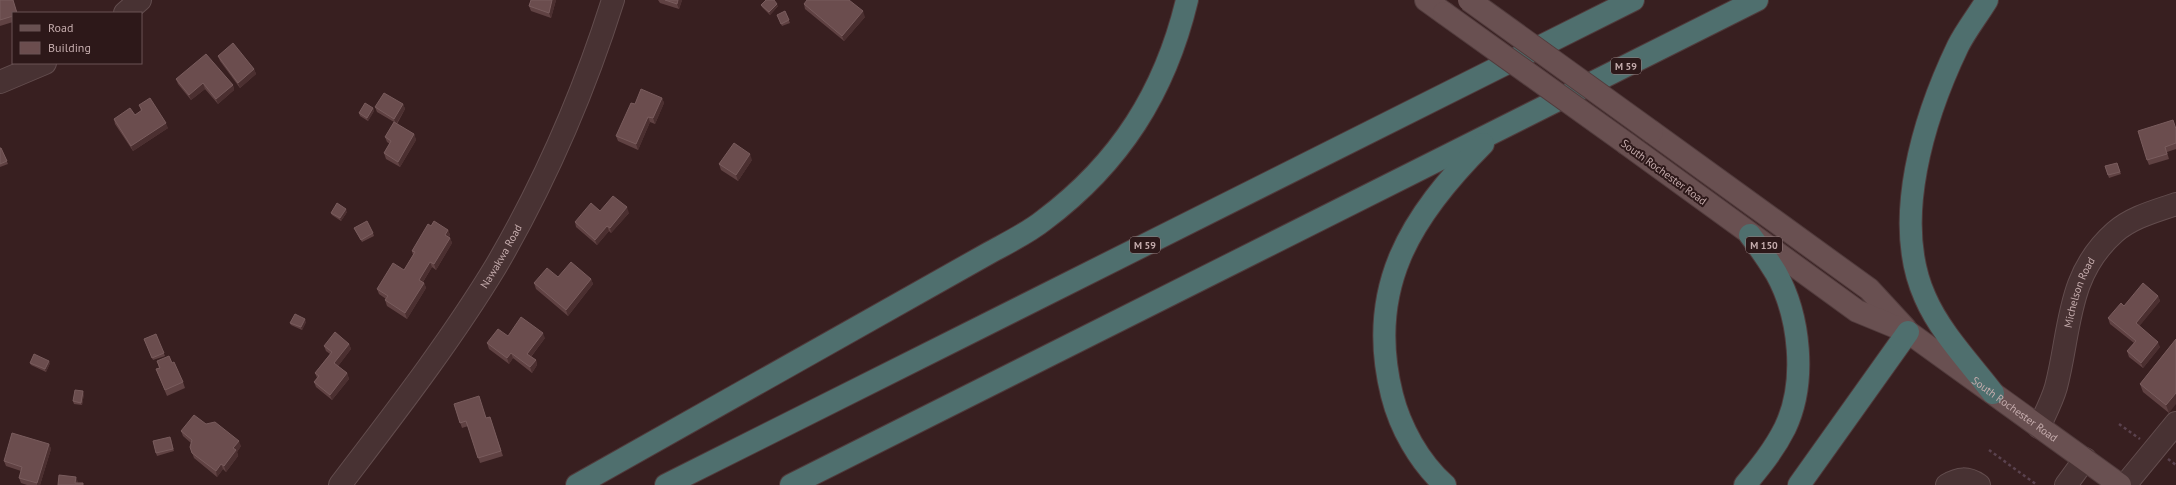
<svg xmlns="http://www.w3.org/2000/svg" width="2176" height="485" font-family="'PT Sans',sans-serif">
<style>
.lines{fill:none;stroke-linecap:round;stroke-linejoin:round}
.minor-casing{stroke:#634d4e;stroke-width:24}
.major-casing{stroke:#523c3d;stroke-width:24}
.highway-casing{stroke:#503a3b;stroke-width:24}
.path{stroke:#5a424e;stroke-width:2.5;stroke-dasharray:3 3;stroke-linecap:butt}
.minor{stroke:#483233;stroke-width:22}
.major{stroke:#695051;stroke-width:22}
.highway{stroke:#4f6f6e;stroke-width:22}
.major-bridge-casing{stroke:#523c3d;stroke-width:24;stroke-linecap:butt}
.major-bridge{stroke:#695051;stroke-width:22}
.wall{fill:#604243}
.shaded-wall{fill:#4b2f30}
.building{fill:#6b4d4e;stroke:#795c5d}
.labels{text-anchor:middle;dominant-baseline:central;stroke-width:4;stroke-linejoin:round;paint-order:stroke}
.shield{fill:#2d1819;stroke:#978081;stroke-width:1}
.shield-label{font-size:10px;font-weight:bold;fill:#c5acad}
.street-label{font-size:11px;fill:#c5acad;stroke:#2d1819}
</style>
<rect width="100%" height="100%" fill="#381f20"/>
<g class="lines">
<g class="minor-casing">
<g id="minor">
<path d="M125,13L140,0"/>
<path d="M0,82L45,63"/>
<path id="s1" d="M2039,427C2045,414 2052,401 2056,387C2071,330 2066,275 2115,232C2132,217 2156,211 2176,204"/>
<path id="s2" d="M340,485C394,414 450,342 496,266C545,182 584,92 613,0"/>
<path d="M1947,485C1959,478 1967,477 1979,485"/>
<path d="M2066,485L2085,459"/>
<path d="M2125,485L2176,423"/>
</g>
</g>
<g class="major-casing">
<g id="major">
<path d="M1426,0L1444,13"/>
<path d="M1652,132L1869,289L1905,328"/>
<path id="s3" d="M1627,144L1857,311L1908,332L2120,485"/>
</g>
</g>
<g class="highway-casing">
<g id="highway">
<path d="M1987,0C1978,15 1966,30 1958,46C1924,117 1891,221 1925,297C1940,332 1970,363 1993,393"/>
<path d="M577,485L989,253C1007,243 1028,233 1044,220C1120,163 1165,92 1187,0"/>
<path d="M666,485L1633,0"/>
<path d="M791,485L1757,0"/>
<path d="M1445,485C1419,462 1400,427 1392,395C1365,288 1411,216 1483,144"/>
<path d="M1745,485C1760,467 1774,450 1785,428C1807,382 1800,316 1776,273C1768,260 1759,247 1750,235"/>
<path d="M1799,485L1908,332"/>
</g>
</g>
<g class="path">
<path d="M2119,424L2140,439"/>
<path d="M1989,450L2037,485"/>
<path d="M2168,459L2176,465"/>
</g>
<use href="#minor" class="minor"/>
<use href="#major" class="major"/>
<use href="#highway" class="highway"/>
<g class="major-bridge-casing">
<g id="major-bridge">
<path d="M1469,0L1652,132"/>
<path d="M1444,13L1627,144"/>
</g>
</g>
<use href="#major-bridge" class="major-bridge"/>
</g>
<g class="wall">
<path d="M0,0H13L17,13H13V22L0,26Z"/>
<path d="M531,0H556L551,18L531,11L529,6Z"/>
<path d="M658,0H682L679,9L660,3Z"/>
<path d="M804,4L865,17L844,41L805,9Z"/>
<path d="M761,5L778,6L770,15L762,7Z"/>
<path d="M785,11L790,23L782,26L777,15Z"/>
<path d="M218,56L254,69L256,74L240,88L220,61Z"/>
<path d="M176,79L233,85L234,90L218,104L205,89L191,100L178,84Z"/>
<path d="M662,98L664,103L655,124L650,122L638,150L618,141L616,136L635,104Z"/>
<path d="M403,104L405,109L397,124L414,134L416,140L400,167L386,159L384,153L390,144L387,142L385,137L394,122L377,112L375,107Z"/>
<path d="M139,105L168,128L133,151L115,124L114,119L135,115L141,111Z"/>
<path d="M373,108L374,111L368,121L360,116L359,113Z"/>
<path d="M2176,128V149L2167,152L2169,159L2149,165L2147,160Z"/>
<path d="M0,148H1L8,164L0,167Z"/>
<path d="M752,160L738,181L721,170L719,164Z"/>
<path d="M2117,163L2121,174L2109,178L2105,166Z"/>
<path d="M347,212L341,221L332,215L331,213Z"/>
<path d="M629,213L611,233L609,231L597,245L576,227L575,222Z"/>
<path d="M431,226L448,230L450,235L449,237L450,238L452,243L436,270L432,267L423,282L424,283L426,288L407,319L387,306L385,300L386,299L379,294L377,289L404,270L413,255L412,251Z"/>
<path d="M354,228L373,233L374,236L362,242Z"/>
<path d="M558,277L591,279L593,284L568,316L536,289L534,283Z"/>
<path d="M2158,296L2160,301L2139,326L2160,347L2143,368L2129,357L2127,351L2134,343L2110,324L2108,318L2124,306Z"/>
<path d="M306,322L302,330L291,325L290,323Z"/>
<path d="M156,334L165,356L153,360L144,339Z"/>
<path d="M545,338L531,357L536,360L537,365L532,373L513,358L509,364L489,349L487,343Z"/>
<path d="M2176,339L2169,413L2143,392L2140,384Z"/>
<path d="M349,344L351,349L338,366L347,373L349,379L332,400L316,387L314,382L317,378L315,373L330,354L326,351L324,346Z"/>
<path d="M157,361L172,363L183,382L185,388L167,396L156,369L159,368Z"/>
<path d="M30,363H50L46,372L31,365Z"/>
<path d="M84,394L82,405L74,404L73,401Z"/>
<path d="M454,404L486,418L490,417L503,456L480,463L468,426L462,428Z"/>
<path d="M206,424L241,446L237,452L238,456L226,472L223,469L217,477L194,458L190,447L191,443L183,436L181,431Z"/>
<path d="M171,439L174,451L157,456L156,453Z"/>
<path d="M49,444L51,449L40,485H27L21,483L19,478L21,471L6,466L4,461Z"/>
</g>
<g class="shaded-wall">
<path d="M552,0H556L551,18L549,13Z"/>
<path d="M678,0H682L679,9L677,4Z"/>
<path d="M777,4L778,6L770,15L769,12Z"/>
<path d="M863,11L865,17L844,41L842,36Z"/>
<path d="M254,69L256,74L240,88L238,83Z"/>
<path d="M203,83L205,89L191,100L189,95Z"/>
<path d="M233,85L234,90L218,104L216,99Z"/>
<path d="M662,98L664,103L655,124L653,118Z"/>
<path d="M403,104L405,109L396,124L394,119Z"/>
<path d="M373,108L374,111L368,121L367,118Z"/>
<path d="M648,117L650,122L638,150L636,144Z"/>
<path d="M166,123L168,128L133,151L131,146Z"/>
<path d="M414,134L416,140L400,167L398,162Z"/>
<path d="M750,154L752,160L738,181L736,175Z"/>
<path d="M627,207L629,213L611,233L610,228Z"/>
<path d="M346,209L347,212L341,221L340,218Z"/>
<path d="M607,226L609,231L597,245L595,240Z"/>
<path d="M448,230L450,235L447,240L445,235Z"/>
<path d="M450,238L452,243L436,270L434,264Z"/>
<path d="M430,262L432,267L421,285L419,280Z"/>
<path d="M591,279L593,284L568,316L566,310Z"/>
<path d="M424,283L426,288L407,319L405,313Z"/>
<path d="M2158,296L2160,301L2138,328L2136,323Z"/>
<path d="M305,319L306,322L302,330L301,327Z"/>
<path d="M543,333L545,338L529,359L527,354Z"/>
<path d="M2158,342L2160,347L2143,368L2141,363Z"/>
<path d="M349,344L351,349L336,369L334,363Z"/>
<path d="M511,353L513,358L509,364L507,358Z"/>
<path d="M536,360L537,365L532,373L530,367Z"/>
<path d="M49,361L50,363L46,372L45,369Z"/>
<path d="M347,373L349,379L332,400L330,395Z"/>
<path d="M83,391L84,394L82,405L81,403Z"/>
<path d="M2176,393V404L2169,413L2166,405Z"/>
<path d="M239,441L241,446L237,452L238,456L226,472L224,466L233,448Z"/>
<path d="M49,444L51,449L40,485H37V483Z"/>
<path d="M221,464L223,469L217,477L216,471Z"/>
<path d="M76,477L78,482L77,485L75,483Z"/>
</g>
<g class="building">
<path d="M0,0H13L17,13H13V16L0,20Z"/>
<path d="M531,0H552L549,13L529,6Z"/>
<path d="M665,0H678L677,4Z"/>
<path d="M766,0H774L777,4L769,12L761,5Z"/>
<path d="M807,0H849L863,11L842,36L804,4Z"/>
<path d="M785,11L789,20L781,24L777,15Z"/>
<path d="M233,43L254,69L238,83L218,56Z"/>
<path d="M206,54L233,85L216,99L203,83L189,95L176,79Z"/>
<path d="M641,89L662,98L653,118L648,117L636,144L616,136L631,103L635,104Z"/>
<path d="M384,93L403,104L394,119L375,107Z"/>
<path d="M150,98L166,123L131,146L114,119L130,108L135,115L142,110L139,105Z"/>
<path d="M365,103L373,108L367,118L359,113Z"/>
<path d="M2173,120L2176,129V143L2165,147L2167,154L2147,160L2138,131Z"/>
<path d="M394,122L414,134L398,162L384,153L391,141L385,137Z"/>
<path d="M734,143L750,154L736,175L719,164Z"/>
<path d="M0,148H1L7,161L0,164Z"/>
<path d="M2117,163L2120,172L2108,175L2105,166Z"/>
<path d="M613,196L627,207L610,228L607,226L595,240L575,222L591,203L600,211Z"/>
<path d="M337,203L346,209L340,218L331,213Z"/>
<path d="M367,221L373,233L361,240L354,228Z"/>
<path d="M434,221L448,230L445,235L450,238L434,264L430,262L419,280L424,283L405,313L385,300L388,296L377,289L393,263L404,270L415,252L412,251L428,224L431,226Z"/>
<path d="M571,262L591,279L566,310L534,283L547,268L558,277Z"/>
<path d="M2143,283L2158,296L2136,323L2158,342L2141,363L2127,351L2136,341L2108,318L2121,303L2124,306Z"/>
<path d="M295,314L305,319L301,327L290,323Z"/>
<path d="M521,317L543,333L527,354L536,360L530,367L511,353L507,358L487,343L498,329L508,336Z"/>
<path d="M335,332L349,344L334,363L347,373L330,395L314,382L319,376L315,373L332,352L324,346Z"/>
<path d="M156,334L164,353L152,358L144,339Z"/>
<path d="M2176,339V393L2166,405L2140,384Z"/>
<path d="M34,354L49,361L45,369L30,363Z"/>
<path d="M169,356L172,363L174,362L183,382L165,390L156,369L160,368L157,361Z"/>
<path d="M75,390L83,391L81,403L73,401Z"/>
<path d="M479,396L486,418L490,417L501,451L478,458L466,421L460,423L454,404Z"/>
<path d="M194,415L206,424L215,422L239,441L233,448L236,450L224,466L221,464L216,471L192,453L190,447L192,440L181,431Z"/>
<path d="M12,433L49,444L37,483L19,478L22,467L4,461Z"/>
<path d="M170,437L173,449L156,453L153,441Z"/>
<path d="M59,475L76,477L75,483H83V485H58Z"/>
</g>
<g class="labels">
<g class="shield">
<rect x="1611" y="58" width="30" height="16" rx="3"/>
<rect x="1130" y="237" width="30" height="16" rx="3"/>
<rect x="1746" y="237" width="36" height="16" rx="3"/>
</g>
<g class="shield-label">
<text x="1626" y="66">M 59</text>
<text x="1145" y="245">M 59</text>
<text x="1764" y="245">M 150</text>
</g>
<g class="street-label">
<text transform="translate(1664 172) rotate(36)">South Rochester Road</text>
<text stroke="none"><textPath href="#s2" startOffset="280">Nawakwa Road</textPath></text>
<text stroke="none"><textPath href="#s1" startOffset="141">Michelson Road</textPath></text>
<text stroke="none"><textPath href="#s3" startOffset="471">South Rochester Road</textPath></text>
</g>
</g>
<rect x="12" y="12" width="130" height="52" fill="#2d1819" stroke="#6a5354"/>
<rect x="20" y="25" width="20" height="6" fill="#695051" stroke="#6a5354"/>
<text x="48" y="32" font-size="12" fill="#c5acad">Road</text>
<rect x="20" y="42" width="20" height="12" fill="#6b4d4e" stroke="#6a5354"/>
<text x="48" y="52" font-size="12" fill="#c5acad">Building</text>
</svg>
